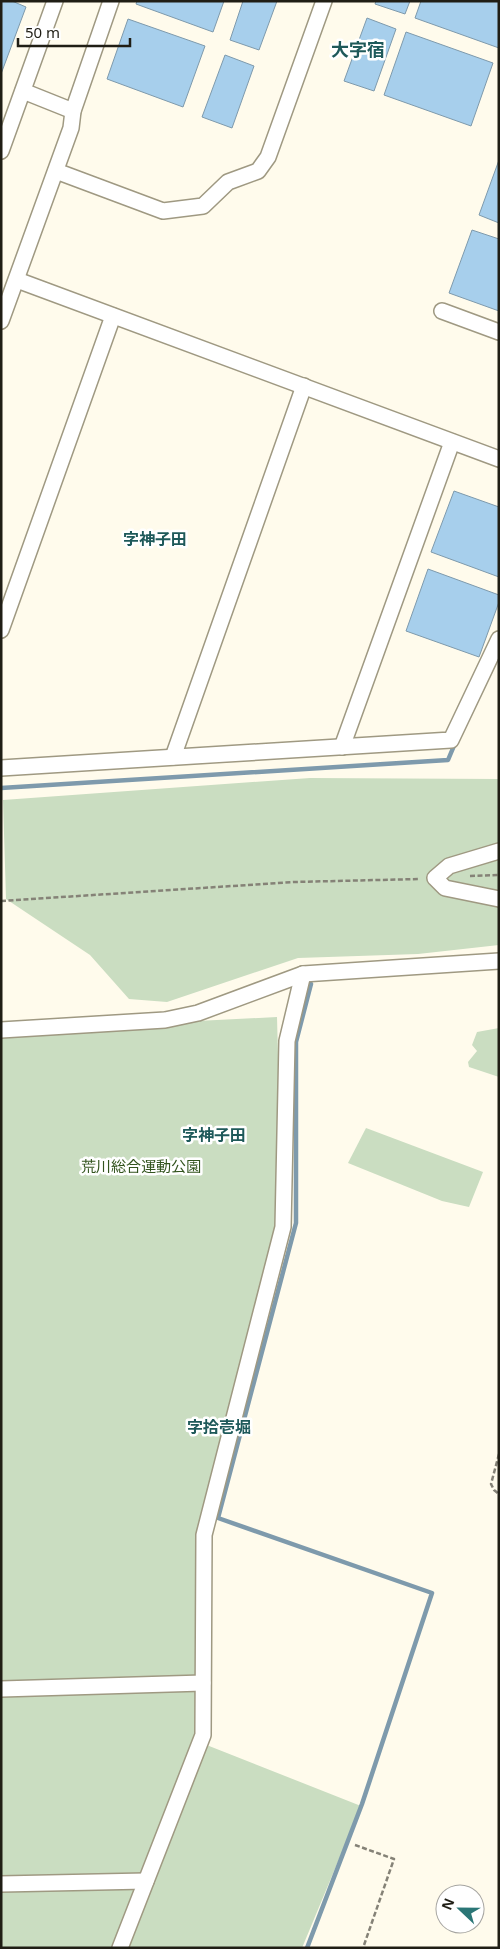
<svg xmlns="http://www.w3.org/2000/svg" width="500" height="1949" font-family="'Noto Sans','Noto Sans JP',sans-serif">
<style>
.green{fill:#caddc1}
.water{fill:#a7cfec;stroke:#7e9aac}
.lines{fill:none;stroke-linecap:round;stroke-linejoin:round}
.stream{stroke:#7e9aac;stroke-width:4.5}
.minor-casing{stroke:#9f9982;stroke-width:18}
.path{stroke:#858277;stroke-width:2.5;stroke-dasharray:5 2.5;stroke-linecap:butt}
.minor{stroke:#fff;stroke-width:15}
.labels{text-anchor:middle;dominant-baseline:central;stroke-width:5;stroke-linejoin:round;paint-order:stroke}
.park-label{font-size:15px;fill:#33541e;stroke:#fff}
.neighbourhood-label{font-size:16px;font-weight:bold;fill:#1e595a;stroke:#fff}
.quarter-label{font-size:18px;font-weight:bold;fill:#1e595a;stroke:#fff}
</style>
<rect width="100%" height="100%" fill="#fffbec"/>
<g class="green">
<path d="M310,778L499,779V945L418,954L298,958L167,1002L129,999L90,955L6,899L3,800Z"/>
<path d="M277,1017L281,1169L277,1241L197,1537L199,1742L361,1806L302,1948H1V1031Z"/>
<path d="M499,1028V1077L469,1067L468,1062L477,1051L472,1045L477,1032Z"/>
<path d="M366,1128L483,1172L469,1207L442,1201L348,1163Z"/>
</g>
<g class="water">
<path d="M1,1H12L26,7L1,74Z"/>
<path d="M137,1H224L213,32L136,4Z"/>
<path d="M243,1H277L259,50L230,40Z"/>
<path d="M376,1H410L405,14L375,4Z"/>
<path d="M421,1H499V48L415,18Z"/>
<path d="M367,18L396,29L374,91L344,81Z"/>
<path d="M128,19L205,46L183,107L107,79Z"/>
<path d="M406,32L493,63L471,126L384,95Z"/>
<path d="M225,55L254,66L232,128L202,117Z"/>
<path d="M499,160V223L479,215Z"/>
<path d="M472,230L499,239V311L449,293Z"/>
<path d="M454,491L499,507V577L431,552Z"/>
<path d="M428,569L499,595V602L479,657L406,631Z"/>
</g>
<g class="lines">
<g class="stream">
<path d="M1,788L448,760L456,741"/>
<path d="M307,1948L362,1804L432,1593L218,1518L296,1223V1042L311,984"/>
</g>
<g class="minor-casing">
<g id="minor">
<path d="M23,91L73,111"/>
<path d="M1,151L55,1"/>
<path d="M56,171L163,211L203,206L228,182L258,171L268,157L324,1"/>
<path d="M17,280L499,459"/>
<path d="M442,311L499,332"/>
<path d="M1,321L71,128L73,111L111,1"/>
<path d="M1,630L113,316"/>
<path d="M342,747L452,442"/>
<path d="M173,757L304,386"/>
<path d="M1,768L451,740L499,639"/>
<path d="M499,851L449,866L435,878L445,888L499,899"/>
<path d="M1,1030L165,1020L198,1013L303,974L499,961"/>
<path d="M1,1689L203,1683"/>
<path d="M1,1884L146,1881"/>
<path d="M120,1948L203,1735L204,1535L283,1227L287,1041L303,974"/>
</g>
</g>
<g class="path">
<path d="M470,876L499,875"/>
<path d="M1,901L294,882L420,879"/>
<path d="M499,1454L491,1484L494,1490L499,1494"/>
<path d="M355,1845L394,1859L363,1948"/>
</g>
<use href="#minor" class="minor"/>
</g>
<g class="labels">
<g class="park-label">
<text x="141" y="1166">荒川総合運動公園</text>
</g>
<g class="neighbourhood-label">
<text x="155" y="539">字神子田</text>
<text x="214" y="1135">字神子田</text>
<text x="219" y="1427">字拾壱堀</text>
</g>
<g class="quarter-label">
<text x="358" y="49">大字宿</text>
</g>
</g>
<rect width="500" height="1949" fill="none" stroke="#201e15" stroke-width="5"/>
<g transform="translate(460 1909) rotate(292)"><circle r="24" fill="#ffffff" stroke="#a6a5a1"/>
<path d="M0-4L9 19L0 12L-9 19Z" fill="#2b7676"/>
<text y="-8" font-size="14" font-weight="bold" text-anchor="middle" fill="#201e15">N</text>
</g>
<path d="M18 38v8h112v-8" fill="none" stroke="#201e15" stroke-width="2.5"/>
<text x="25" y="38" font-size="15" fill="#201e15" stroke="#ffffff" stroke-width="4" paint-order="stroke">50 m</text>
</svg>
